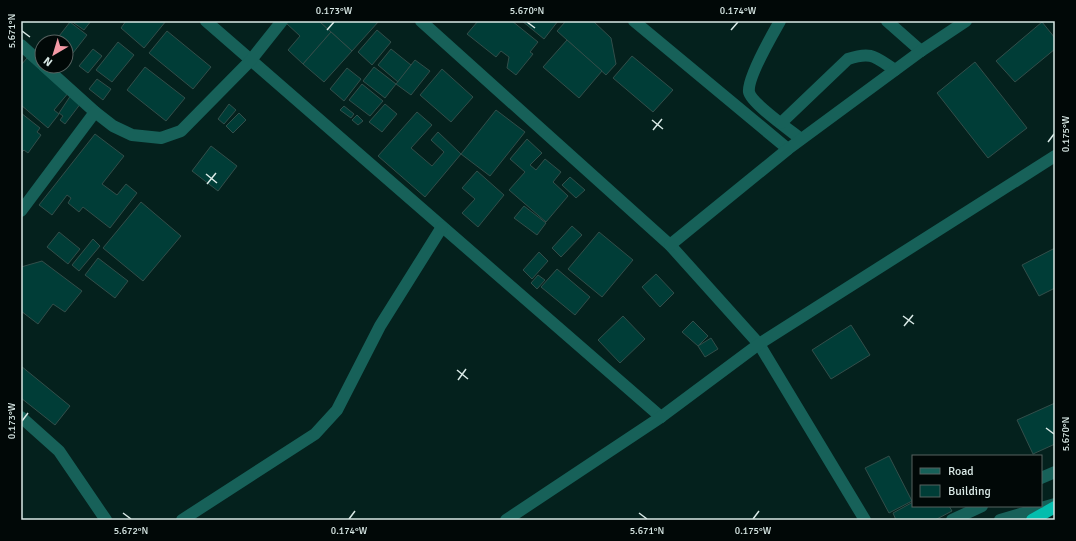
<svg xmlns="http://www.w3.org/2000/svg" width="1076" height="541" font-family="Signika,sans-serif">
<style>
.building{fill:#003d37;stroke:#324e4a}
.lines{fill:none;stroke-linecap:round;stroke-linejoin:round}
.minor{stroke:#176159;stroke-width:12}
.highway{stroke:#04bdad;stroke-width:12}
.ticks{fill:none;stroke:#d9e9e6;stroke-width:1.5}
.neatline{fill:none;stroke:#d9e9e6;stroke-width:1.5}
.ticks-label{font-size:10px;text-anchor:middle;fill:#d9e9e6}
</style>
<rect width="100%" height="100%" fill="#04211d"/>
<g class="building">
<path d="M71,21H91L84,30Z"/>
<path d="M126,21H166L144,48L121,28Z"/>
<path d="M288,21H319L331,32L303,64L288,50L300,36L286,23Z"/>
<path d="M319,21H379L352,51Z"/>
<path d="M478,21H512L538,42L530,52L533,54L516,75L507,68L509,57L501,51L496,57L467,34Z"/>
<path d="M522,21H558L544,39Z"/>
<path d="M566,21H593L611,38L616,64L606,75L557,31Z"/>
<path d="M70,22L87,35L73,53L66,48V42H59L56,40Z"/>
<path d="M1042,22L1055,38V49L1015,82L996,61Z"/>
<path d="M377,30L391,42L372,65L358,52Z"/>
<path d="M167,31L211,67L193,89L149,53Z"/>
<path d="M331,32L352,51L324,82L303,64Z"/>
<path d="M567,40L602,71L579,98L543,67Z"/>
<path d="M118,42L134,55L112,82L96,70Z"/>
<path d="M93,49L102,56L88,73L79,66Z"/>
<path d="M391,49L411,65L398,82L378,65Z"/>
<path d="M632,56L673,90L653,112L613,78Z"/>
<path d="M27,58L69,92L54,110L59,114L48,128L21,105V65Z"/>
<path d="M415,60L430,71L411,95L396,84Z"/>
<path d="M975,62L1027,128L988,158L937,93Z"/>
<path d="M145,67L185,98L166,121L127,90Z"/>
<path d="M374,67L396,84L385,98L363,81Z"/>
<path d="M347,68L361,79L344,101L330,89Z"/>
<path d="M442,69L473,97L451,122L420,95Z"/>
<path d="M97,79L111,89L103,100L89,89Z"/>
<path d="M362,84L383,101L370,116L349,100Z"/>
<path d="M71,95L81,103L65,124L60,120L63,116L59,113Z"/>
<path d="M229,104L236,110L224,124L218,119Z"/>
<path d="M385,104L397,114L382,132L369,122Z"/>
<path d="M344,106L354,114L351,118L340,110Z"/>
<path d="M496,110L525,132L490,176L461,154Z"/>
<path d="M417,112L432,125L411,148L432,166L444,152L431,140L438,132L461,154L425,197L378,156Z"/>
<path d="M21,113L40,128L37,132L41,135L28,153L24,150L21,153Z"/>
<path d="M239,113L246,120L233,133L226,126Z"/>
<path d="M357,115L363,121L358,125L352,120Z"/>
<path d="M95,134L124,156L102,184L117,195L126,184L137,193L110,228L83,207L79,212L68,203L71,198L67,195L52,215L39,205Z"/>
<path d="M527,139L542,153L530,165L536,170L545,159L561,172L553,182L568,196L546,222L509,190L525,172L510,159Z"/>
<path d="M211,146L237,166L218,191L192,171Z"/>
<path d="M477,171L504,195L478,227L462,213L475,199L462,188Z"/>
<path d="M570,177L585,190L576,198L562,185Z"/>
<path d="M141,202L181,236L143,281L103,248Z"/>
<path d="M524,206L546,223L537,235L514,218Z"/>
<path d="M572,226L582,235L561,257L552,248Z"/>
<path d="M59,232L80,249L68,264L47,247Z"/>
<path d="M599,232L633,260L602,297L568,269Z"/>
<path d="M93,239L100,246L79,271L72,265Z"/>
<path d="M1055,248V288L1039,296L1022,265Z"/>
<path d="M539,252L548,261L532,279L523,270Z"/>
<path d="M98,258L128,281L115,298L85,275Z"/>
<path d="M42,261L82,291L65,312L53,304L38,324L21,311V267Z"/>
<path d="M557,269L590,297L575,315L541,287Z"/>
<path d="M656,274L674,293L660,307L642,287Z"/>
<path d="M538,275L545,280L537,289L531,283Z"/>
<path d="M623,316L645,339L620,363L598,340Z"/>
<path d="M693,321L708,336L698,346L682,332Z"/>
<path d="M851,325L870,355L831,379L812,350Z"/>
<path d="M711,338L718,349L705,357L698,346Z"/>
<path d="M21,366L70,406L55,425L21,398Z"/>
<path d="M1055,403V444L1033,454L1017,420Z"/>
<path d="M889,456L912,501L889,513L865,468Z"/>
<path d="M913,502V506H949L952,511L935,520H896L893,513Z"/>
</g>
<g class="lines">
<g class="minor">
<path d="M206,21L661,417"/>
<path d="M421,21L670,245L759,344L865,520"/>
<path d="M634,21L788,149"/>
<path d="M780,21C772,35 747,78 749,92C751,103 791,131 801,139"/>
<path d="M887,21L921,51"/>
<path d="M21,45L42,64"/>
<path d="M44,66L95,112"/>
<path d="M781,123L848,59C872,51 875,57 895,70"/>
<path d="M21,211L95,112L113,126L132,135L161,138L181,131L251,60L282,21"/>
<path d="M670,245L788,149L921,51L966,21"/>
<path d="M21,417L59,451L106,520"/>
<path d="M1041,478L1055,472"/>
<path d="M182,520L315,434L337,410L380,326L442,227"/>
<path d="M506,520L661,417L759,344L1055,156"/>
<path d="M952,520L982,506"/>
<path d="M1000,520L1055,504"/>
</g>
<path class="highway" d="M1032,520L1055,507"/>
</g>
<path class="ticks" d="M527,22L535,28M327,30L334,22M731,30L738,22M22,31L30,37M652,120L663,129M653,130L662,119M1048,142L1054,134M206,174L217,183M207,184L216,173M903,316L914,324M904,326L913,315M457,370L468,379M458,380L466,369M22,421L28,413M1046,428L1054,434M123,513L131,519M639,513L647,519M349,519L355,511M753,519L759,511"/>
<rect width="1076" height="541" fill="none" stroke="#010807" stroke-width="44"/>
<rect x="912" y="455" width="130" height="52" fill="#010807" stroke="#576260"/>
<rect x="920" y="468" width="20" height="6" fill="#176159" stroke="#576260"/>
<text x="948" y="475" font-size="12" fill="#d9e9e6">Road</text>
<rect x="920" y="485" width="20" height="12" fill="#003d37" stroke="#576260"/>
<text x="948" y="495" font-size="12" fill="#d9e9e6">Building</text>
<g transform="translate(54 54) rotate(218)"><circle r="19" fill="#010807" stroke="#576260"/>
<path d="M0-3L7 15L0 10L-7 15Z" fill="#f49aa6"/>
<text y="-6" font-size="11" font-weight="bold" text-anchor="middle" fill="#d9e9e6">N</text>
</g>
<rect x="22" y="22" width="1032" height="497" class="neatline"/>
<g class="ticks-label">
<text x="334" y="14">0.173°W</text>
<text x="527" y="14">5.670°N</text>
<text x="738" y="14">0.174°W</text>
<text transform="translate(11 31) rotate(-90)" y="4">5.671°N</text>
<text transform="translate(1065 134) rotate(-90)" y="4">0.175°W</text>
<text transform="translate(11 421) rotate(-90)" y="4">0.173°W</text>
<text transform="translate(1065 434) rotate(-90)" y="4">5.670°N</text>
<text x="131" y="534">5.672°N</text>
<text x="349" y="534">0.174°W</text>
<text x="647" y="534">5.671°N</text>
<text x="753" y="534">0.175°W</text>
</g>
</svg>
